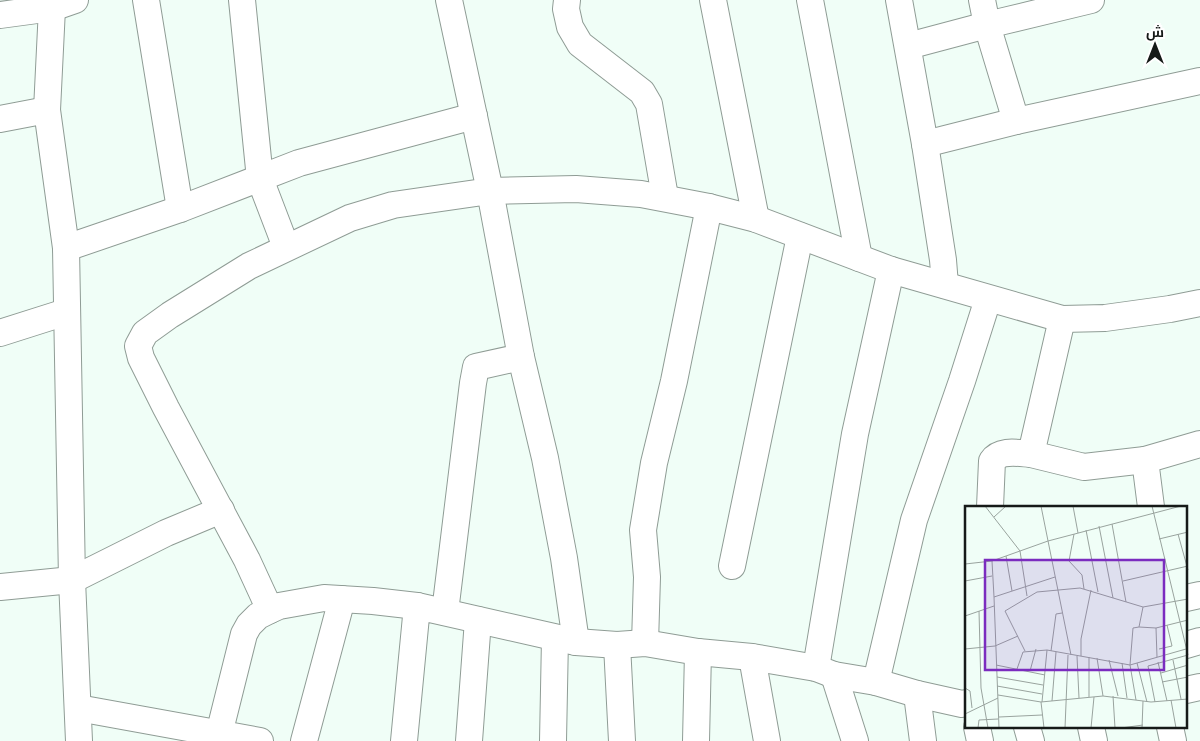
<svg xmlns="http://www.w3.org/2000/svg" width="1200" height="741" font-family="Quicksand,Cairo,sans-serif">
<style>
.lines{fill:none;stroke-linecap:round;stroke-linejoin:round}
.minor-casing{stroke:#8f9c95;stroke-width:28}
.minor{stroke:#fff;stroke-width:26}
.inset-road{fill:none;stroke:#99a39e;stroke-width:1}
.view{fill:#7b2cbf;fill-opacity:0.15;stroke:#7b2cbf;stroke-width:2.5}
.inset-edge{fill:none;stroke:#161a18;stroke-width:2.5}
</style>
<rect width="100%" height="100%" fill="#f0fef7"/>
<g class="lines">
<g class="minor-casing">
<g id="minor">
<path d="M146,0L180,209"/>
<path d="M242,0L260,179L286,247"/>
<path d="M449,0L490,191L521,357L545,458L564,558L576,642"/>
<path d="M567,0L566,9L570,27L580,44L642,92L649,104L665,197"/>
<path d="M713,0L756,219"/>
<path d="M810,0L859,258"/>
<path d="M899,0L925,144L943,260L945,285"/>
<path d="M982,0L987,25L1016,121"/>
<path d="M52,8L47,110L66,248L180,209L299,163L474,116"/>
<path d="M0,15L52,8L75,0"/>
<path d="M908,46L987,25L1091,0"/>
<path d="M0,119L47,110"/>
<path d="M925,144L1016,121L1200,81"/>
<path d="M66,248L72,580L79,741"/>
<path d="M0,333L66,312"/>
<path d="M1031,454L1084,467L1145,460"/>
<path d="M990,507L992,461C1000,449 1018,453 1031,454L1062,319"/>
<path d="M1151,507L1145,460L1200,444"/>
<path d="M732,566L800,236"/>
<path d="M0,587L72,580L166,533L221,510"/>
<path d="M1186,598L1200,595"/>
<path d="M270,610L247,560L166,408L141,358L138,346L145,333L170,315L249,266L350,218L393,205L490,191L576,189L641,194L709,207L756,219L891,270L1062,319L1105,318L1170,309L1200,303"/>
<path d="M445,612L473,383L476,367L521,357"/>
<path d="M645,643L647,577L643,530L654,463L674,381L709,207"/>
<path d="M617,645L622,741"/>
<path d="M1186,645L1200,641"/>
<path d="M752,657L767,741"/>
<path d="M816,668L855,434L891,270"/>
<path d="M834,675L855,741"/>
<path d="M876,682L914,520L962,381L988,299"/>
<path d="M1186,690L1200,687"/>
<path d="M917,694L923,741"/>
<path d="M78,708L260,741"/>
<path d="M977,727L980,741"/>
<path d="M1027,727L1031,741"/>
<path d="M1091,727L1094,741"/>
<path d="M1170,727L1173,741"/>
<path d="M219,734L244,634L249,625L258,616L270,610L279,606L324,598L373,601L417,606"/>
<path d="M304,741L342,599"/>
<path d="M404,741L417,606L576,642L617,645L645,643L698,652L752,657L816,668L834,675L876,682L917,694L962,704L966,703"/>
<path d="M469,741L478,620"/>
<path d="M553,741L555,638"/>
<path d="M696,741L698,652"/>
</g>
</g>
<use href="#minor" class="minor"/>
</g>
<g transform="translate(965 506)">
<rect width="222" height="222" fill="#f0fef7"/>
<path class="inset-road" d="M20,0L55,45L62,90M76,0L106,149M108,0L113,27M187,0L223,149M29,11L41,0M147,18L161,96M134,20L148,92M121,24L133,86M109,28L104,55L117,69L119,83M213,28L223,64M194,33L223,26M41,50L47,85M27,55L29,91L90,71M0,58L27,55L83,35L216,0M0,75L27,70M158,75L223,60M29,91L34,222M14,105L16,182L23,222M0,110L29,100M174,121L191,122M0,143L30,140L53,130M194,143L207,140L202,119M60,145L40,105L72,86L115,82L178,101L223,93M86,145L91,108L97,107M112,150L114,192M116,150V133L126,84M124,151V191M192,151L191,122L223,114M132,152L138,190M144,154L153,190M208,154L216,193M193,156L202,195M157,157L162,192M172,157L182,196M31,159L80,169M165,159L168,122L174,121L178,101M165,159L171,194M52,163L58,146L82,144M65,165L71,143M196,167L223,159M32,171L78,179M197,176L223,171M32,180L77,188M0,182L5,185L7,202M33,189L76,196L138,190L186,196L223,193M148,190L150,222M206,194L211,222M87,195L91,146M76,196L79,222M77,196L82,144L165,159L221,143M190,196L183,160L223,149M0,208L33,192M34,211L77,209M13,222L14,214L33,213M100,222L103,149M126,222L129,191M156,222L178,219M177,222L178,195"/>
<path class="view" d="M20,54H199V164H20Z"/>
<rect width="222" height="222" class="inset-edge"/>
</g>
<g transform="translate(1155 45)" stroke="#ffffff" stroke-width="4" paint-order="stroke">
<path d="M0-4L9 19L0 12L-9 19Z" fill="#161a18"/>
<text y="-8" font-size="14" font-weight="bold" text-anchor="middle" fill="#161a18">ش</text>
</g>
</svg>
